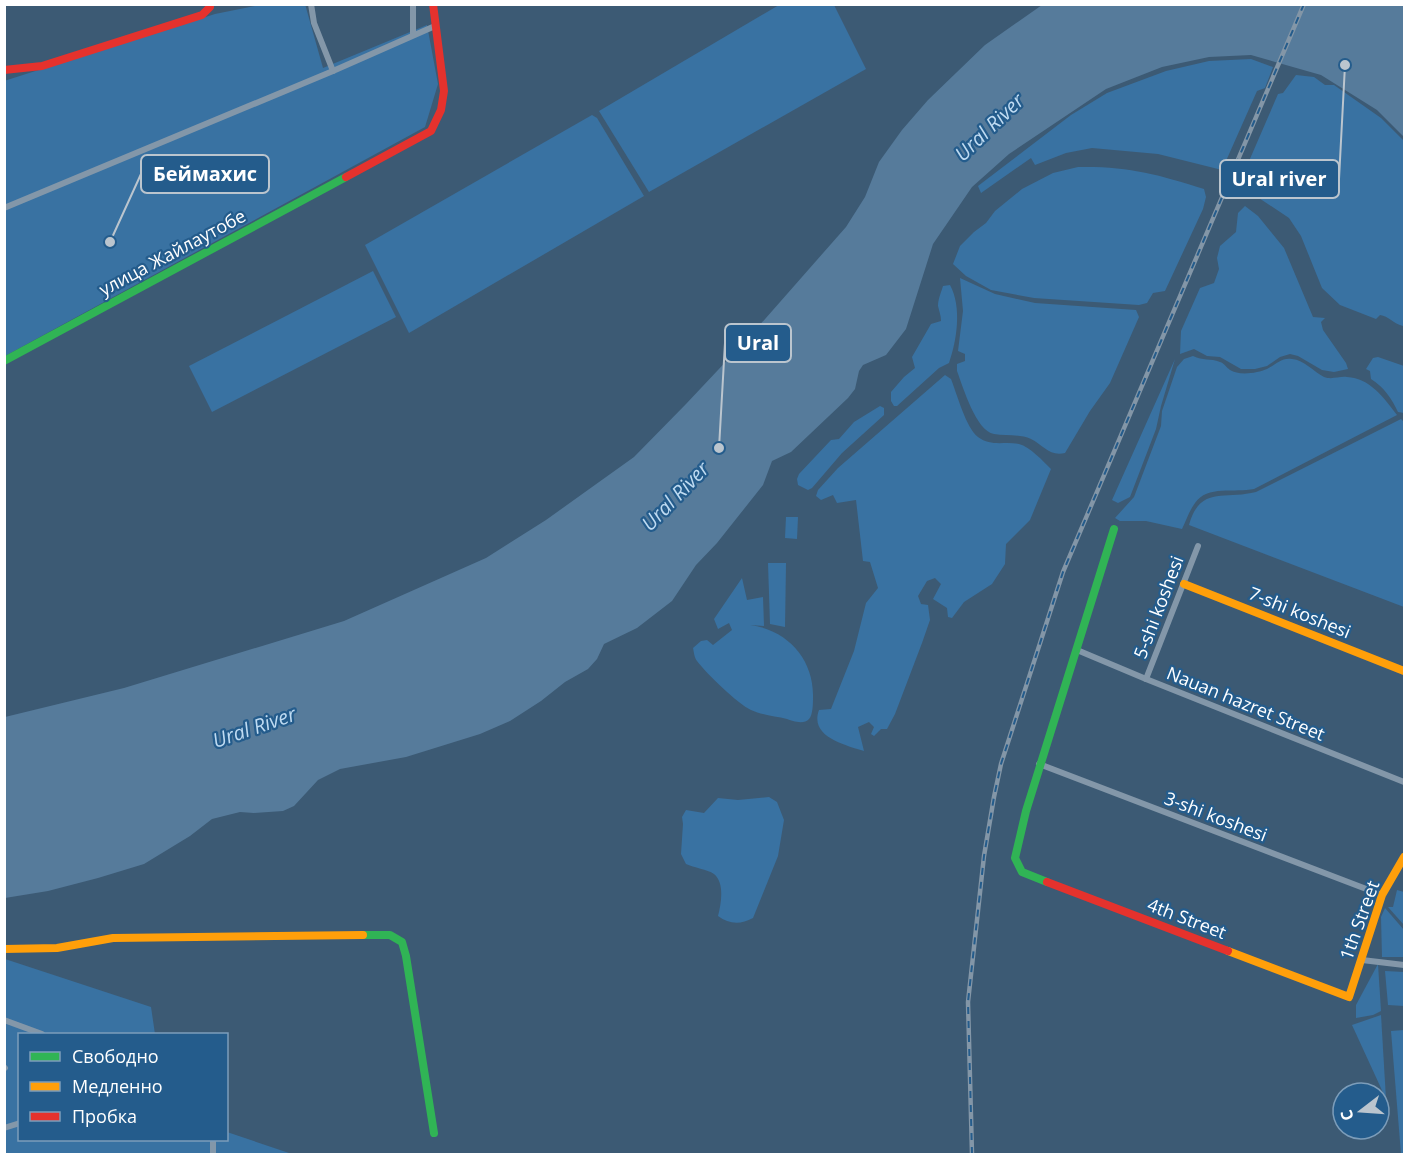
<svg xmlns="http://www.w3.org/2000/svg" width="1409" height="1159" font-family="'Open Sans',sans-serif">
<style>
.green{fill:#3972a2}
.water{fill:#567b9b}
.lines{fill:none;stroke-linecap:round;stroke-linejoin:round}
.street{stroke:#8397a9;stroke-width:6}
.fast{stroke:#30b455;stroke-width:8}
.slow{stroke:#ff9f0a;stroke-width:8}
.jam{stroke:#e5322d;stroke-width:8}
.rail-casing{stroke:#8396a7;stroke-width:4.5}
.rail{stroke:#245c8c;stroke-width:2;stroke-dasharray:7;stroke-linecap:butt}
.labels{text-anchor:middle;dominant-baseline:central;stroke-width:4.5;stroke-linejoin:round;paint-order:stroke}
.street-label{font-size:18px;fill:#fff;stroke:#245c8c}
.water-label{font-size:20px;font-style:italic;fill:#bfdbf2;stroke:#245c8c}
.leader{fill:none;stroke:#bbc5ce;stroke-width:2}
.callout-dot{fill:#bbc5ce;stroke:#245c8c;stroke-width:2}
.callout{fill:#245c8c;stroke:#bbc5ce;stroke-width:2}
.callout-label{font-size:20px;text-anchor:middle;font-weight:bold;fill:#fff}
</style>
<rect width="100%" height="100%" fill="#3c5a74"/>
<g class="green">
<path d="M305,4L323,68L427,25L438,84L425,127L5,356L4,81L215,14L260,5Z"/>
<path d="M779,5H834L866,69L649,192L599,111Z"/>
<path d="M1251,59L1273,67L1265,88L1257,91L1222,170L1158,154L1092,148L1066,153L1035,165L1031,158L981,193L978,186L1071,115L1107,93L1166,71L1209,61Z"/>
<path d="M1296,75L1314,77L1325,85H1334L1381,118L1404,141V324L1403,326C1392,323 1389,316 1380,315L1376,319L1340,305L1322,288L1301,236L1289,218L1244,188L1243,175L1278,94L1283,93Z"/>
<path d="M592,115L597,118L644,196L409,333L365,245Z"/>
<path d="M1078,167C1127,166 1157,174 1204,189L1206,197L1203,209L1165,291L1153,293L1147,303L1139,305L1034,298L991,290L966,276L953,264L960,246L974,232L986,223L995,211L1022,189L1053,173Z"/>
<path d="M1245,206L1258,216L1284,248L1313,317L1325,318L1321,322L1323,330L1346,363L1348,369L1334,372L1322,370L1298,356L1290,354L1280,357L1267,366L1255,369H1241L1220,357L1207,356L1194,349L1180,354L1181,331L1200,288L1214,283L1219,269L1217,258L1220,246L1236,232L1238,213Z"/>
<path d="M373,271L396,317L212,412L189,366Z"/>
<path d="M960,278L995,294L1035,303L1136,310L1139,317L1110,383L1090,411L1065,453C1050,457 1043,445 1031,439C1020,434 1006,436 994,434C976,431 963,387 957,371V364L965,361V354L958,351L963,311Z"/>
<path d="M950,285C962,307 957,340 949,363L939,368L897,406H894L891,401V392L904,377L915,368L912,357L931,324L941,321C941,315 939,311 938,306C938,299 941,293 943,286Z"/>
<path d="M1193,356C1203,361 1210,358 1220,362C1224,363 1226,367 1230,370C1239,376 1258,373 1267,369C1275,365 1282,357 1292,359C1304,360 1314,372 1324,377C1332,380 1339,376 1347,377C1370,378 1384,398 1397,415L1254,489C1235,493 1207,485 1195,503C1189,511 1186,521 1182,529L1146,521H1120L1115,518L1134,497L1161,426L1162,411L1177,367L1184,359Z"/>
<path d="M1378,357L1404,366V413L1398,412C1392,399 1384,387 1371,379L1370,371L1366,369L1373,358Z"/>
<path d="M1175,359L1161,406L1156,429L1130,497L1118,503L1112,500Z"/>
<path d="M945,375L951,379C957,394 966,428 978,437C991,447 1004,441 1019,444C1030,447 1043,461 1051,469L1030,520L1006,544L1005,564L992,584L964,602L952,618L948,617L947,608L933,599L941,584L935,578L927,581L918,596L921,604L928,605L930,620L922,643L895,714L887,729H881L874,736L871,734L874,727L869,722L858,727L864,751C846,745 809,737 819,710L831,709L854,651L866,603L878,588L870,562L863,561L856,500L837,503L833,495L821,500L816,496L818,490L838,468Z"/>
<path d="M880,406L884,408V415L842,453L812,488L808,490L798,485L797,479L799,474L831,440L839,439L854,422Z"/>
<path d="M1401,419L1404,422V607L1189,525C1200,485 1225,500 1256,492Z"/>
<path d="M786,517H798L797,539L785,538Z"/>
<path d="M768,563H786L785,627L770,624Z"/>
<path d="M742,578L747,600L763,597L764,626L750,625C788,630 814,660 813,697C813,703 813,715 809,719C804,725 792,721 787,719C775,716 762,715 751,710C738,704 706,673 697,661C694,657 694,652 693,648L701,641L707,640L713,645L732,630L729,623L718,629L714,619Z"/>
<path d="M769,797L777,802L784,820L778,856L753,918C740,925 729,924 718,916C721,904 725,883 714,874C707,869 694,868 686,864L681,854L683,824L682,817L686,810L704,813L718,798L738,800Z"/>
<path d="M1397,890L1404,892V925L1388,907H1393Z"/>
<path d="M1385,908L1404,930V957H1382L1381,917Z"/>
<path d="M5,959L151,1007L155,1034H20V1140H226L227,1132L292,1154H5Z"/>
<path d="M1378,964L1381,1011L1373,1015L1356,1018V1005Z"/>
<path d="M1385,971L1404,972V1017V1006L1388,1005Z"/>
<path d="M1381,1015L1386,1099L1352,1025Z"/>
<path d="M1404,1030V1154H1401L1391,1031Z"/>
</g>
<path class="water" d="M1402,4L1404,7V137L1377,110L1321,75L1251,55L1209,57L1162,67L1106,89L1009,154L972,187L933,244L906,329L886,355L863,365L859,371L855,389L848,398L791,452L772,461L763,485L717,543L696,565L672,601L637,628L604,644L597,659L588,669L565,682L541,701L510,721L480,734L406,757L340,769L318,780L294,806L283,811L254,813L240,812L212,819L190,836L144,864L98,878L48,891L5,898V717L124,688L344,621L486,558L546,520L634,457L686,404L750,336L846,227L865,197L879,162L902,130L928,100L985,45L1042,5Z"/>
<g class="lines">
<g class="street">
<path d="M311,4L314,23L333,71"/>
<path d="M413,35V4"/>
<path d="M4,208L333,71L435,26"/>
<path d="M1077,650L1146,679L1404,782"/>
<path d="M1146,679L1198,546"/>
<path d="M1039,764L1382,895"/>
<path d="M1362,960L1404,965"/>
<path d="M4,1020L42,1034"/>
<path d="M4,1067L5,1068"/>
<path d="M4,1128L20,1123"/>
<path d="M213,1140V1154"/>
</g>
<g class="fast">
<path d="M4,361L346,177"/>
<path d="M1047,882L1022,872L1015,858L1026,811L1114,529"/>
<path d="M363,935H390L402,942L406,956L434,1133"/>
</g>
<g class="slow">
<path d="M1184,584L1404,671"/>
<path d="M4,949L57,948L113,938L363,935"/>
<path d="M1228,951L1349,997L1382,895L1404,857"/>
</g>
<g class="jam">
<path d="M4,70L42,66L202,15L210,7V4"/>
<path d="M346,177L431,131L441,110L444,91L433,4"/>
<path d="M1047,882L1228,951"/>
</g>
<g class="rail-casing">
<path id="rail" d="M972,1154L968,1002L984,856L994,797L1001,764L1063,572L1304,4"/>
</g>
<use href="#rail" class="rail"/>
</g>
<g class="labels">
<g class="street-label">
<text transform="translate(172 252) rotate(-28)">улица Жайлаутобе</text>
<text transform="translate(1158 607) rotate(-69)">5-shi koshesi</text>
<text transform="translate(1300 612) rotate(22)">7-shi koshesi</text>
<text transform="translate(1246 703) rotate(22)">Nauan hazret Street</text>
<text transform="translate(1216 816) rotate(21)">3-shi koshesi</text>
<text transform="translate(1187 918) rotate(21)">4th Street</text>
<text transform="translate(1359 920) rotate(-70)">1th Street</text>
</g>
<g class="water-label">
<text transform="translate(989 127) rotate(-44)">Ural River</text>
<text transform="translate(675 496) rotate(-46)">Ural River</text>
<text transform="translate(254 727) rotate(-19)">Ural River</text>
</g>
</g>
<path class="leader" d="M110 242L141 174M1345 65L1339 179M719 448L725 343"/>
<g class="callout-dot">
<circle cx="110" cy="242" r="6"/>
<circle cx="1345" cy="65" r="6"/>
<circle cx="719" cy="448" r="6"/>
</g>
<g class="callout">
<rect x="141" y="155" width="128" height="38" rx="6"/>
<rect x="1220" y="160" width="119" height="38" rx="6"/>
<rect x="725" y="324" width="66" height="38" rx="6"/>
</g>
<g class="callout-label">
<text x="205" y="181">Беймахис</text>
<text x="1279" y="186">Ural river</text>
<text x="758" y="350">Ural</text>
</g>
<rect width="1409" height="1159" fill="none" stroke="#ffffff" stroke-width="12"/>
<rect x="18" y="1033" width="210" height="108" fill="#245c8c" stroke="#7c9dba" stroke-width="1.5"/>
<rect x="30" y="1052" width="30" height="9" fill="#30b455" stroke="#7c9dba" stroke-width="1.5"/>
<text x="72" y="1063" font-size="18" fill="#ffffff">Свободно</text>
<rect x="30" y="1082" width="30" height="9" fill="#ff9f0a" stroke="#7c9dba" stroke-width="1.5"/>
<text x="72" y="1093" font-size="18" fill="#ffffff">Медленно</text>
<rect x="30" y="1112" width="30" height="9" fill="#e5322d" stroke="#7c9dba" stroke-width="1.5"/>
<text x="72" y="1123" font-size="18" fill="#ffffff">Пробка</text>
<g transform="translate(1361 1111) rotate(253)"><circle r="28" fill="#245c8c" stroke="#7c9dba" stroke-width="1.5"/>
<path d="M0-4.5L10 22L0 15L-10 22Z" fill="#bbc5ce"/>
<text y="-9" font-size="16" font-weight="bold" text-anchor="middle" fill="#ffffff">С</text>
</g>
</svg>
